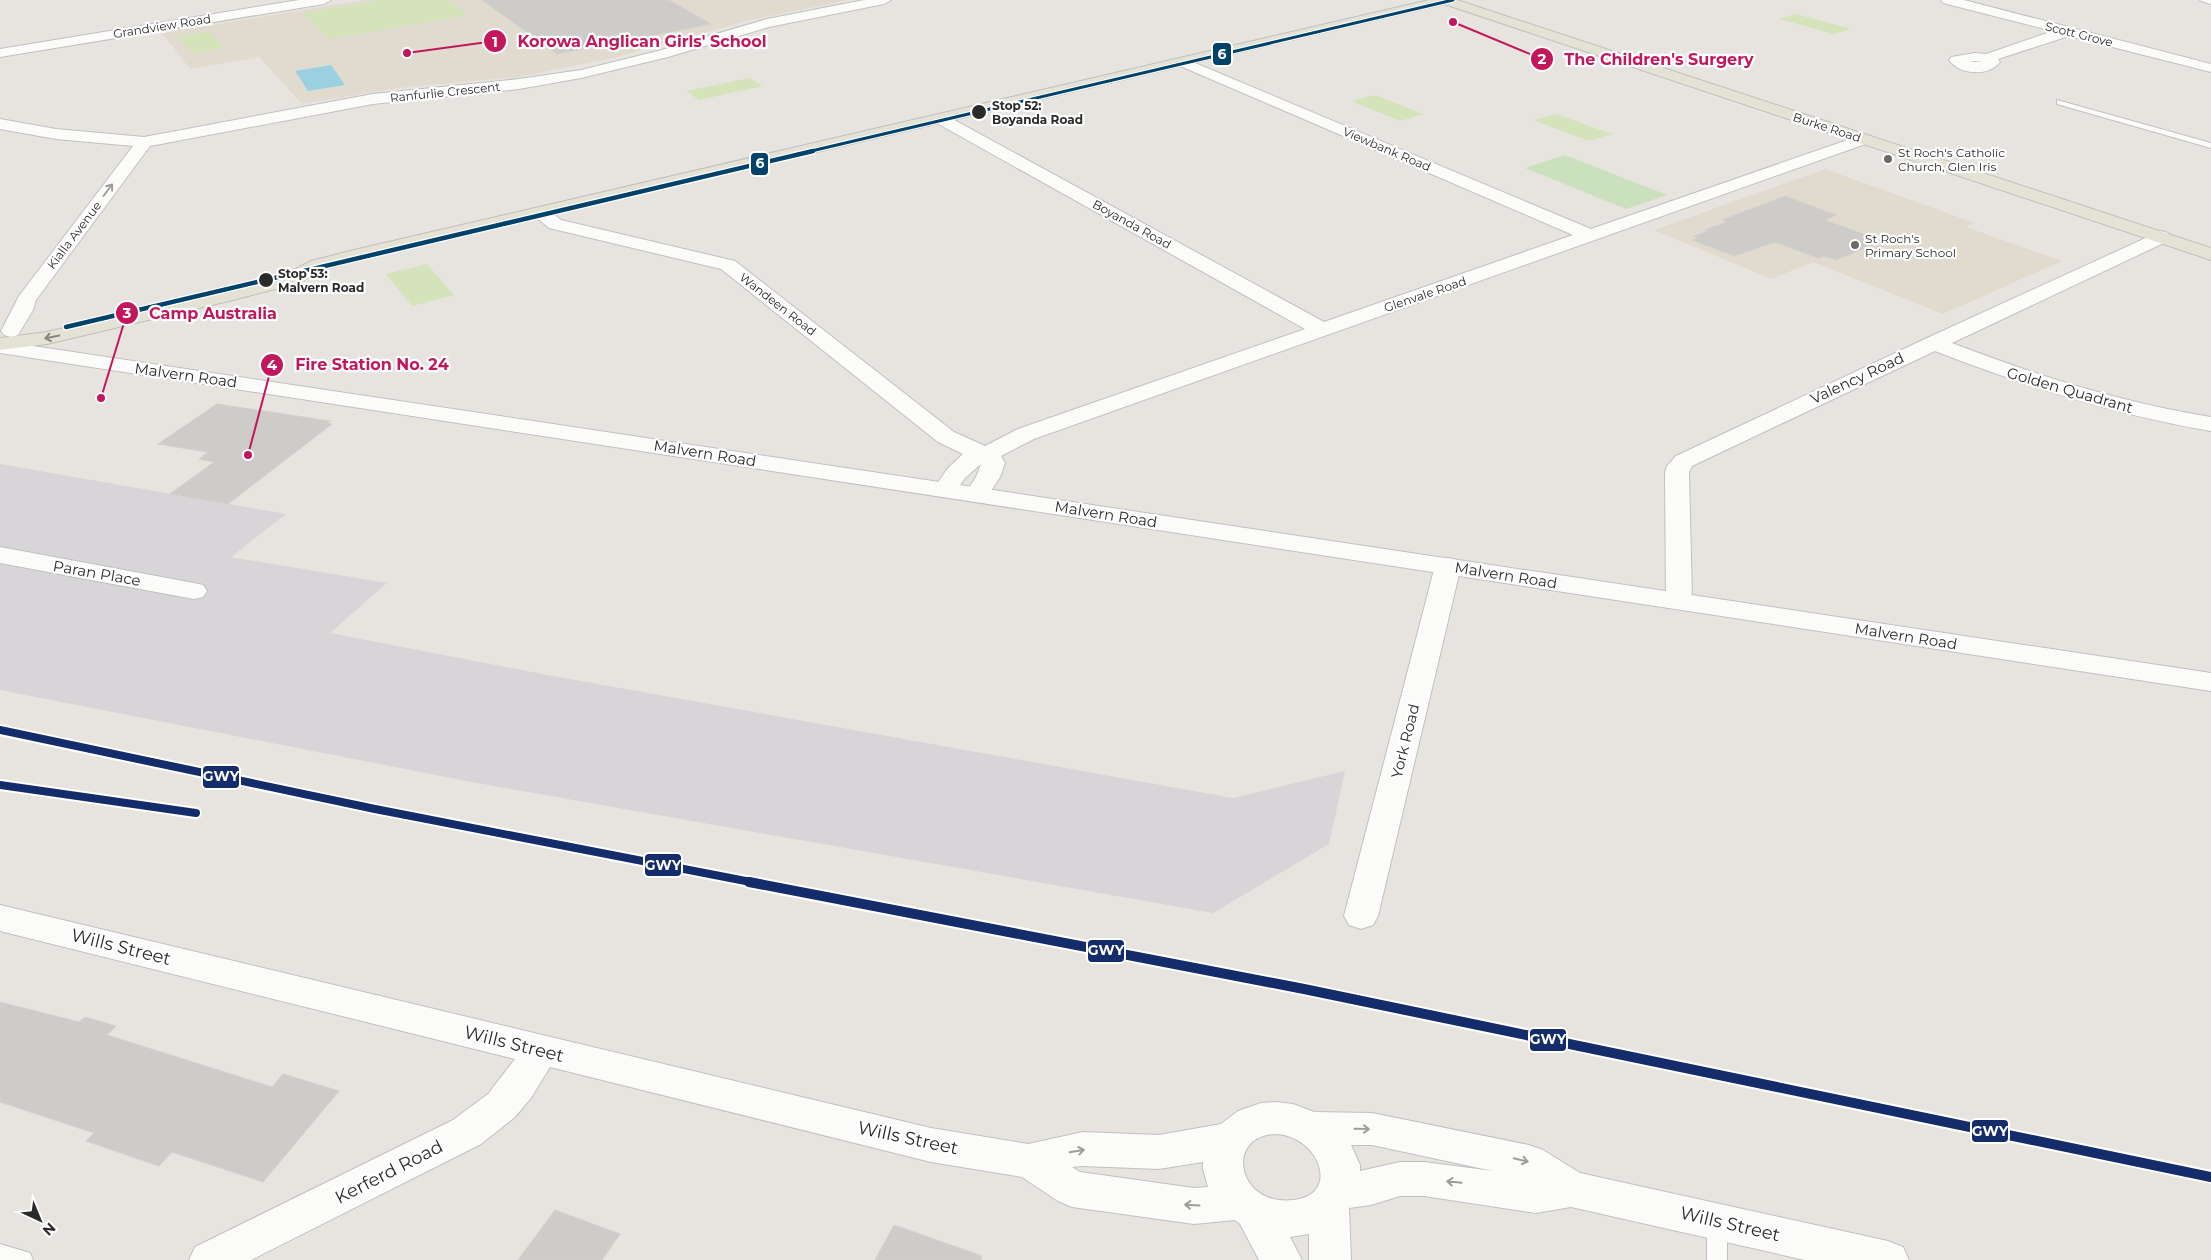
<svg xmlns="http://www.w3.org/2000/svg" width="2211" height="1260" font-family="Montserrat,sans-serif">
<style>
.industrial{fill:#d7d5d7}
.education{fill:#e1dbcf}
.green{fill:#cbe0bc}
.pitch{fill:#d4e3ba}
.water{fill:#9bd0e1}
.building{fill:#ceccc9;stroke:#d2d0cc}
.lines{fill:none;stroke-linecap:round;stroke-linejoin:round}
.lane-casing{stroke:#c1c0c1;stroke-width:2}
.street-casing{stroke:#c1c0c1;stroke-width:2}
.secondary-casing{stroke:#c1c0c1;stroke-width:2}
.primary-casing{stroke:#bfbfbd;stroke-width:2}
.lane{fill:#fbfbfa;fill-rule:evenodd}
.street{fill:#fbfbfa;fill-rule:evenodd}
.secondary{fill:#fbfbfa;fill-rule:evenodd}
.primary{fill:#e4e1d5;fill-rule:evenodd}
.rail-1-far1-casing{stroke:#fff;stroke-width:12}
.rail-1-casing{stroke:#fff;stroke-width:14}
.rail-1-far1{stroke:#152c6b;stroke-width:8}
.rail-1{stroke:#152c6b;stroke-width:10}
.tram-1-far1-casing{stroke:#fff;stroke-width:5}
.tram-1-casing{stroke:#fff;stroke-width:7}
.tram-1-far1{stroke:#01426a;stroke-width:3}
.tram-1{stroke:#01426a;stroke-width:4.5}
.oneway{stroke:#9d9d9c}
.oneway2{stroke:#878680}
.stop-dot{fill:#2a2a2a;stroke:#fff;stroke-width:2}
.poi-dot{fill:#6c6b6a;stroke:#fff;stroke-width:2}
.labels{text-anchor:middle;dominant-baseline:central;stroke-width:4.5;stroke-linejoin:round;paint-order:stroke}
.far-street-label{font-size:12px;fill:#2a2a2a;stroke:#fff}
.far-stop-label{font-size:12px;font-weight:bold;fill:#2a2a2a;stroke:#fff;text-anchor:start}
.far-poi-label{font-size:12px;fill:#2a2a2a;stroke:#fff;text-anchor:start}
.street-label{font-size:15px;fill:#2a2a2a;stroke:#fff}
.near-street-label{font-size:18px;fill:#2a2a2a;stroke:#fff}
.leader{fill:none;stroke:#c2185b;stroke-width:2}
.callout-dot{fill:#c2185b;stroke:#fff;stroke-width:2}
.mark-label{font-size:15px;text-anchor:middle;font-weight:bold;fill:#fff}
.callout-label{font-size:16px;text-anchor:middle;font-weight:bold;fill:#c2185b;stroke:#fff;stroke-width:4.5;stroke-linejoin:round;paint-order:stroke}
.line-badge{stroke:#fff;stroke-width:2}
.badge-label{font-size:14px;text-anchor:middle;font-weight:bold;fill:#fff}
</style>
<rect width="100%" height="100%" fill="#e7e4e0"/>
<path class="industrial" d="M0,464L286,514L231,557L387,583L330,633L553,676L1233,798L1345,771L1329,844L1213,913L477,783L0,690Z"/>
<g class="education">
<path d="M364,0H849L751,20L613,58L519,77L399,88L302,104L259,57L190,69L162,33Z"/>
<path d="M1825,169L1975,223L1966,227L2062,261L1943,314L1813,262L1771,279L1654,230Z"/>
</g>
<path class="green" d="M1565,155L1667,195L1626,209L1525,168Z"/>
<g class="pitch">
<path d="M383,0H448L468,15L329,39L303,13Z"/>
<path d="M1796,14L1851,29L1834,34L1779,19Z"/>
<path d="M210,31L224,48L192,53L178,37Z"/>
<path d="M749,78L763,86L699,100L686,91Z"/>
<path d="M1375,95L1424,114L1400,121L1351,101Z"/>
<path d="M1556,114L1612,134L1589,141L1533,120Z"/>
<path d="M427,264L454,295L412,306L386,274Z"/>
</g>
<path class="water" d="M331,65L345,85L308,91L295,71Z"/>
<g class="building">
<path d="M482,0H669L711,24L557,54Z"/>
<path d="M1785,196L1836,215L1825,220L1882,241L1836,260L1825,256L1818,258L1775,242L1734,256L1692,240L1697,238L1694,236L1708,231L1705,230L1727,222L1722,220Z"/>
<path d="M217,404L330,421L327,423L332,424L228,504L170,494L214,462L199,459L208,452L158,444Z"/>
<path d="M0,1002L79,1022L85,1017L116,1026L107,1035L272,1087L283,1074L339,1091L263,1182L172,1152L159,1166L86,1141L94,1133L0,1102Z"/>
<path d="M555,1210L620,1234L602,1260H518Z"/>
<path d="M894,1225L982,1256L981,1260H875Z"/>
</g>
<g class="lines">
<g class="lane-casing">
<g id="lane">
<path d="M2200,0H2211V4L2201,1Z"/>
<path d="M2057,100L2211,143V148L2057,104Z"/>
<path d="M1717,1213L1724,1216L1727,1222V1260H1707V1222L1710,1216Z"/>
<path d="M0,1244L30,1253L33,1260H0Z"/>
</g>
</g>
<g class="street-casing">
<g id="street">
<path d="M299,0H331L324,4L0,57V49Z"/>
<path d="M864,0H891L884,4L769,27L668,57L581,78L519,89L373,104L150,146L36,300L33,310L18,335L11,337L4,335L1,331L19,296L133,146L56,139L0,129V119L56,129L144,137L373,94L519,79L581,70L658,51L767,19Z"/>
<path d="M1941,0H1964L2211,64V72L2069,36L1998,59L2000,62C1989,77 1959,75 1949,60L1951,57L1975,53L1986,54L2053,31L1943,3ZM1975,61L1982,62H1969Z"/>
<path d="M1183,58L1591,229L1859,136H1871L1873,139L1871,142L1034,439L1001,456L1005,463L1000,477L986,499L977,501L968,499L965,494L976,477L981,464L965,478L954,494L945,496L936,494L933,489L948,468L963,454L938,442L721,269L549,228L531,213L534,209C545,206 552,213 561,220L735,261L954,432L985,446L1018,429L1305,329L935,122L933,119L935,116H947L1324,322L1573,235L1178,65L1176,62L1178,59Z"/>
<path d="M2161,231L2168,233L2170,237L2168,241L1952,343C2036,375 2121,403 2211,417V431C2115,415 2025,386 1935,351L1692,466L1689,472L1692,601L1688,607L1679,609L1670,607L1666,601L1665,472L1667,466L1676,456L1925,339Z"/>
<path d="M0,547L194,583L203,585L207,591L203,597L194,599L0,563Z"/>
<path d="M1448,558L1457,560L1461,566L1378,916L1373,925L1361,929L1349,925L1344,916L1435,566L1439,560Z"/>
<path d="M0,905L931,1128L1028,1144L1083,1132L1159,1135L1221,1124L1238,1111L1261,1103L1276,1102L1293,1104L1314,1112L1372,1113L1529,1145L1543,1150L1580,1173L1888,1241L1903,1247L1909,1260H1805L1571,1207L1536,1213L1424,1196H1400L1371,1205L1349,1208L1351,1260H1309V1234L1290,1237L1302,1260H1259L1240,1224L1235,1220L1194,1224L1072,1207L1058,1201L1022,1177L931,1162L550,1067L531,1098L515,1117L481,1144L251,1260H189L195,1247L453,1120L488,1094L515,1059L0,931ZM1276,1134C1319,1136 1342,1195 1293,1200C1238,1207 1223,1136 1276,1134ZM1351,1145H1372L1493,1171L1424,1162H1400L1360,1171V1165ZM1203,1162V1169L1208,1187L1194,1188L1080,1172L1072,1167L1083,1166L1159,1169Z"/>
</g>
</g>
<g class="secondary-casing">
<path id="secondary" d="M0,341L2211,673V691L0,353Z"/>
</g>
<g class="primary-casing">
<path id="primary" d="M1429,0H1457L2211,248V260L1444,4L355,261L325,269L298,283L233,300L47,344L0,350V338L47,332L223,291L284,275L311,261L354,250Z"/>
</g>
<use href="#lane" class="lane"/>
<use href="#street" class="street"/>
<use href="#secondary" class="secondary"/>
<use href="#primary" class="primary"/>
<g class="rail-1-far1-casing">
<g id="rail-1-far1">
<path d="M0,730L375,809L756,883"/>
<path d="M0,785L196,813"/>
</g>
</g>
<g class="rail-1-casing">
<path id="rail-1" d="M749,882L1304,989L2211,1177"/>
</g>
<use href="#rail-1-far1" class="rail-1-far1"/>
<use href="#rail-1" class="rail-1"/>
<g class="tram-1-far1-casing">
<path id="tram-1-far1" d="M807,152L1453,0"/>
</g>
<g class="tram-1-casing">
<path id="tram-1" d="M66,327L813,151"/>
</g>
<use href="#tram-1-far1" class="tram-1-far1"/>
<use href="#tram-1" class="tram-1"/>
</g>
<defs><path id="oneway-shaft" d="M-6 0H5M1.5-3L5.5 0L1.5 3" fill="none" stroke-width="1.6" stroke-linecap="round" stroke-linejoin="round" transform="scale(1.25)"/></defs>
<g class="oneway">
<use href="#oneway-shaft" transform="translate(108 190) rotate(-53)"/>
<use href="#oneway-shaft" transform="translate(1362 1129) rotate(1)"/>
<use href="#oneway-shaft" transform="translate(1077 1151) rotate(-9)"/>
<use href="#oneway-shaft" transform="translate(1521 1160) rotate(14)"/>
<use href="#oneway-shaft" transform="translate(1454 1182) rotate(-174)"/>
<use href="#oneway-shaft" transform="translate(1192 1205) rotate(-177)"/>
</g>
<use class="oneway2" href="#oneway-shaft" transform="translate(52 337) rotate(168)"/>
<g class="stop-dot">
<circle cx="979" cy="112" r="8"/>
<circle cx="266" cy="280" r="8"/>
</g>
<g class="poi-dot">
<circle cx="1888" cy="159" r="5"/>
<circle cx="1855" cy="245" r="5"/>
</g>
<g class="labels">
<g class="far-street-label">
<text transform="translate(162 26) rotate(-9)">Grandview Road</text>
<text transform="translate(2079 34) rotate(14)">Scott Grove</text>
<text transform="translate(445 92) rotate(-6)">Ranfurlie Crescent</text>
<text transform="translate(1827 127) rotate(18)">Burke Road</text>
<text transform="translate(1387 149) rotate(23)">Viewbank Road</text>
<text transform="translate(1132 224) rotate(29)">Boyanda Road</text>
<text transform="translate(74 235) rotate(-53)">Kialla Avenue</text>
<text transform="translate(1425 294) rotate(-19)">Glenvale Road</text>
<text transform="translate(778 304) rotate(38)">Wandeen Road</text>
</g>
<g class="far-stop-label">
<text x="992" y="105">Stop 52:<tspan x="992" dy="14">Boyanda Road</tspan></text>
<text x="278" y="273">Stop 53:<tspan x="278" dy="14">Malvern Road</tspan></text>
</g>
<g class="far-poi-label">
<text x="1898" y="152">St Roch's Catholic<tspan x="1898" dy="14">Church, Glen Iris</tspan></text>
<text x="1865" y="238">St Roch's<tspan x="1865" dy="14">Primary School</tspan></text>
</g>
<g class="street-label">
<text transform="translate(186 375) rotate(8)">Malvern Road</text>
<text transform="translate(1857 378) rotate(-25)">Valency Road</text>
<text transform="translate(2070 390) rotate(16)">Golden Quadrant</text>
<text transform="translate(705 453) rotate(9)">Malvern Road</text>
<text transform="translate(1106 514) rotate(9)">Malvern Road</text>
<text transform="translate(97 573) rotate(10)">Paran Place</text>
<text transform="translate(1506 575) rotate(9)">Malvern Road</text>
<text transform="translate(1906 636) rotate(9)">Malvern Road</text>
<text transform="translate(1405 741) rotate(-76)">York Road</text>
</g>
<g class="near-street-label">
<text transform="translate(121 947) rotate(14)">Wills Street</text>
<text transform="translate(514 1044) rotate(14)">Wills Street</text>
<text transform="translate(908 1138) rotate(12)">Wills Street</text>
<text transform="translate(389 1172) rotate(-27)">Kerferd Road</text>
<text transform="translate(1730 1224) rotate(13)">Wills Street</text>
</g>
</g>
<path class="leader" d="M407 53L495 41M1453 22L1542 59M101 398L127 313M248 455L272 365"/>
<g class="callout-dot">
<circle cx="407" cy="53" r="5"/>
<circle cx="1453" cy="22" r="5"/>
<circle cx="101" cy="398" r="5"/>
<circle cx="248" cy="455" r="5"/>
<circle cx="495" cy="41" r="12"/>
<circle cx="1542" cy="59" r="12"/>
<circle cx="127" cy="313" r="12"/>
<circle cx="272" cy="365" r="12"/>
</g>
<g class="mark-label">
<text x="495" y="47">1</text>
<text x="1542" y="64">2</text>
<text x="127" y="318">3</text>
<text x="272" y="370">4</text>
</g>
<g class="callout-label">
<text x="642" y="47">Korowa Anglican Girls' School</text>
<text x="1659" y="65">The Children's Surgery</text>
<text x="213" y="319">Camp Australia</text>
<text x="372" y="370">Fire Station No. 24</text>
</g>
<g class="line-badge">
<rect x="1212" y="42" width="20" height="24" rx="5" fill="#01426a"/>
<rect x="750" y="152" width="19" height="24" rx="5" fill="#01426a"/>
<rect x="202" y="765" width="38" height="24" rx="5" fill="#152c6b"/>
<rect x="644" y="853" width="38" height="24" rx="5" fill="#152c6b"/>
<rect x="1087" y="939" width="38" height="24" rx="5" fill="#152c6b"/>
<rect x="1529" y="1028" width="38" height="24" rx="5" fill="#152c6b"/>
<rect x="1971" y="1119" width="38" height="24" rx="5" fill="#152c6b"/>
</g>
<g class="badge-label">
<text x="1222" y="59">6</text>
<text x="760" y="168">6</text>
<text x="221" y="781">GWY</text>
<text x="663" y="870">GWY</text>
<text x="1106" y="955">GWY</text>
<text x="1548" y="1044">GWY</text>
<text x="1990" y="1136">GWY</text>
</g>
<g transform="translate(40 1220) rotate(136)" stroke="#ffffff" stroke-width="4" paint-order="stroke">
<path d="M0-4L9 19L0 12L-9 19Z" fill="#2a2a2a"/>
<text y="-8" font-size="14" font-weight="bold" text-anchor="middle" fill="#2a2a2a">N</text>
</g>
</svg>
